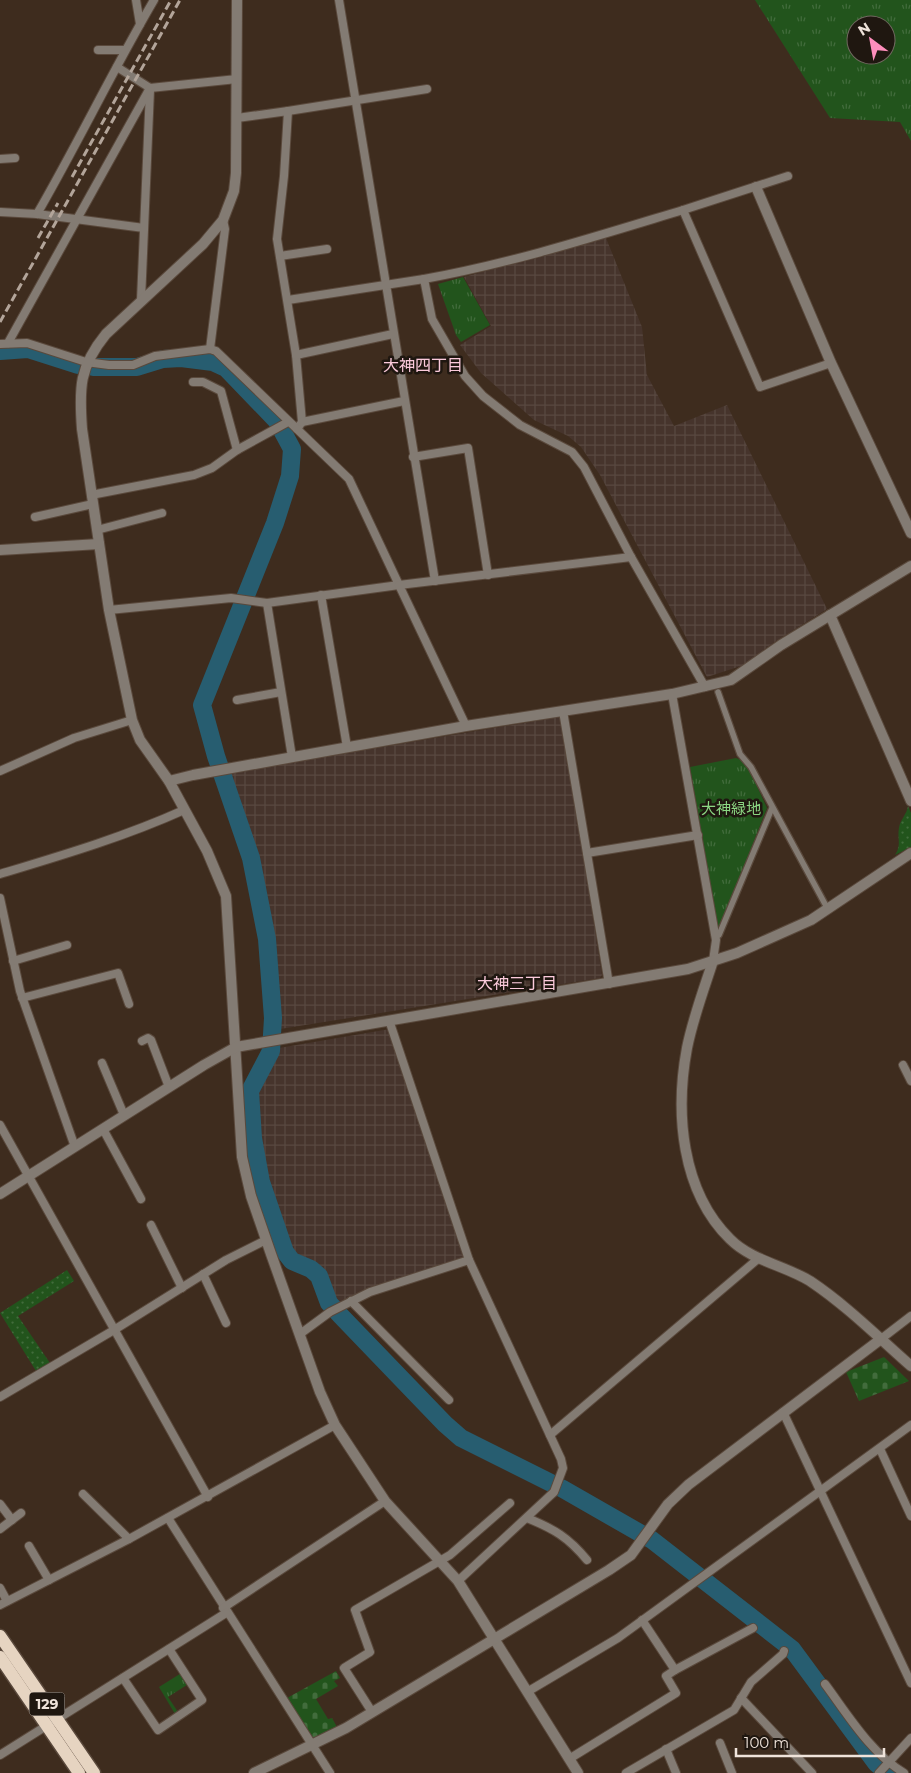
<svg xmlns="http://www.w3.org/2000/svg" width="911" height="1773" font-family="Montserrat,'Noto Sans JP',sans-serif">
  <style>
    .industrial { fill: url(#industrial-grid) }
    .grass { fill: url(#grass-dots) }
    .cemetery { fill: url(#cemetery-stones) }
    .park { fill: url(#park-tufts); fill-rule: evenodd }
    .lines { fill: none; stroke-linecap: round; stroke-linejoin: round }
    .river { stroke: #275d70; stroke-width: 18 }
    .pedestrian-casing { stroke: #5a493c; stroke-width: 8 }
    .minor-casing { stroke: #5a493c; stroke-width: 10 }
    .tertiary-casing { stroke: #5a493c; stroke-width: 12 }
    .trunk-casing { stroke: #5a493c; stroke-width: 15 }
    .pedestrian { stroke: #837b73; stroke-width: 5.5 }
    .minor { stroke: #837b73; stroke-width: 8 }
    .tertiary { stroke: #837b73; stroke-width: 10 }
    .trunk { stroke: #e6d4c1; stroke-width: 12 }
    .rail { stroke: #b3a59a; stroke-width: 3; stroke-dasharray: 8 4; stroke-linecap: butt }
    .labels { text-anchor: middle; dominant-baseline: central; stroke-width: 5; stroke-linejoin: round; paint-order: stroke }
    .shield { fill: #1f1710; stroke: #b1a69d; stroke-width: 1 }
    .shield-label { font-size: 14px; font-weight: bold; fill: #efe3da }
    .park-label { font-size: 15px; fill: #8cd783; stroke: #1f1710 }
    .neighbourhood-label { font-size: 16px; fill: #fbcadb; stroke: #1f1710 }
  </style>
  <defs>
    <pattern id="industrial-grid" width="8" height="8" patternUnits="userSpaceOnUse" patternTransform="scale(1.25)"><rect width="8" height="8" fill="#46342c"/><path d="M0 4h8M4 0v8" fill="none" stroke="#584840"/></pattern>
    <pattern id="grass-dots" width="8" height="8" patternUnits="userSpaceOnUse" patternTransform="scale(1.25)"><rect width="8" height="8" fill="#22541c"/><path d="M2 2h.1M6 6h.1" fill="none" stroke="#426c3c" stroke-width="1.8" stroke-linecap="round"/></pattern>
    <pattern id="cemetery-stones" width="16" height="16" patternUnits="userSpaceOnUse" patternTransform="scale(1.25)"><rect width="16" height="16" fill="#22541c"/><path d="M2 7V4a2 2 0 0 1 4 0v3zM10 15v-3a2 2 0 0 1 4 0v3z" fill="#426c3c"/></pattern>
    <pattern id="park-tufts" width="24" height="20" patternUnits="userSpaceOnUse" patternTransform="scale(1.25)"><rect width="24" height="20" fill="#22541c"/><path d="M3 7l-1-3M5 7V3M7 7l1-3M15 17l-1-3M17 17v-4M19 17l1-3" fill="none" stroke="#426c3c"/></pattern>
  </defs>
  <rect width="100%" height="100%" fill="#3e2c1e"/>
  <!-- industrial -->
  <g class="industrial">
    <polygon points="606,238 642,327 647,375 674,426 727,405 827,609 773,643 744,665 707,677 600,475 581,447 568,436 534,420 481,373 460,345 491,326 464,277"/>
    <polygon points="559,717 562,720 602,975 600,978 274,1030 268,940 252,859 223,774"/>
    <polygon points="390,1029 466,1255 464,1259 369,1290 336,1305 331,1301 318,1272 299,1262 286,1251 262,1182 255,1138 251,1092 279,1048"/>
  </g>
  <!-- grass -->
  <g class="grass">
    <path d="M908,806L911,813V847L895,855C902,845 897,839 899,828C900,820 907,814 908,806Z"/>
    <polygon points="67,1270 74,1281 18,1316 50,1363 36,1371 0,1313"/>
  </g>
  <!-- cemetery -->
  <g class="cemetery">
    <polygon points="884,1357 909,1381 859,1401 846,1372"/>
    <polygon points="336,1671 340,1678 334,1681 338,1686 316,1699 328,1719 332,1718 337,1727 317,1738 312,1737 287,1698"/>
  </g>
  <!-- park -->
  <g class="park">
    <path d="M755,0H911V141L900,122L830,118ZM856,25H886V55H856Z"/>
    <polygon points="463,277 490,325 461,342 456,335 438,284"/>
    <polygon points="736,758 746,762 767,808 718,932 690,767"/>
    <polygon points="183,1672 190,1683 168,1697 178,1712 175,1714 159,1687"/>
  </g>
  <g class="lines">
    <!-- river -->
    <g class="river">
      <polyline points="0,351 28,349 78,365"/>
      <polyline points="93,367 137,367 163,359 181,358 213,362 226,368 277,421 292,449 290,476 275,523 202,705 216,756 251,858 267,939 273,1018 271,1051 250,1091 253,1138 261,1182 285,1252 292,1261 311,1269 319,1276 329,1303 341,1316 445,1424 461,1438 563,1489 652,1540 792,1649 876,1763 888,1773"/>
    </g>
    <defs>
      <g id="pedestrian">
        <polyline points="718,692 740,754 751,767 825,904"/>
        <polyline points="719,935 772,808"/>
      </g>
      <g id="minor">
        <polyline points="136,0 140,24"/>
        <polyline points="339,0 435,581"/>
        <polyline points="98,50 125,50"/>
        <polyline points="117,67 150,88 237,79"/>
        <polyline points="288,111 427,89"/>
        <polyline points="0,159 15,158"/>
        <polyline points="788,176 683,210 760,387 831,363"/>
        <polyline points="0,212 37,214 144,228"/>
        <path d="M37,214C78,143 113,70 154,0"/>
        <polyline points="280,256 327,249"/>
        <path d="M424,279C513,263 597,236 683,210"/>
        <polyline points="141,300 150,90"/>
        <polyline points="288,300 424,279 432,319 465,376 483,396 520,425 572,452 584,467 631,557 705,687"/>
        <polyline points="8,343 150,88"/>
        <polyline points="0,344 27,343 86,362 109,365 133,365 155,356 210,349 216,351 297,429 302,422 296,355 277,239 284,176 288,111 237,118"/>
        <polyline points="210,349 225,229 223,220"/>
        <polyline points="296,355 393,334"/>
        <polyline points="193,382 203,382 221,391 237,450"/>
        <polyline points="302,422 404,401"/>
        <polyline points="413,457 468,448 488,575"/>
        <polyline points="91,495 194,475 212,468 237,450 288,422"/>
        <polyline points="35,517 93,504"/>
        <polyline points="97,530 162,513"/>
        <polyline points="321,595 347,747"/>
        <polyline points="267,603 292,757"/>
        <polyline points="109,610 231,598 267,603 399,585 349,479 297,429"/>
        <polyline points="672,694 716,940 713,961"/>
        <polyline points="237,700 281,692"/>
        <polyline points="563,711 609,984"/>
        <polyline points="466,726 399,585 631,557"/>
        <polyline points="0,771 74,738 132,720"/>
        <polyline points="587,853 698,835"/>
        <path d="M0,874C63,855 124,837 184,810"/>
        <polyline points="0,898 20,991 75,1147"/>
        <polyline points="13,961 67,945"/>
        <polyline points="22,998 118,973 129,1004"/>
        <polyline points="389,1020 469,1260 561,1459 563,1468 554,1492 458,1581"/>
        <polyline points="142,1041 148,1038 151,1040 169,1087"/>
        <polyline points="102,1063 124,1115"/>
        <polyline points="903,1065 911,1081"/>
        <polyline points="0,1125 208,1497"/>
        <polyline points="103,1129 141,1199"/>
        <polyline points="151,1225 182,1288"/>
        <polyline points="203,1274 226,1323"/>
        <polyline points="351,1301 449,1400"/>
        <polyline points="300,1334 330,1312 370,1292 469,1260"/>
        <polyline points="881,1339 911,1316"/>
        <polyline points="0,1397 114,1330 226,1260 266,1240"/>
        <polyline points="783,1412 911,1683"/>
        <polyline points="550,1435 759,1258"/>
        <polyline points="880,1449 911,1516"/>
        <polyline points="83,1494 129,1539"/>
        <polyline points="0,1504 12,1520"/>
        <polyline points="168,1518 330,1773"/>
        <path d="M527,1518C554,1529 568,1537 587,1560"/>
        <polyline points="0,1529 21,1513"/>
        <polyline points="29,1546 49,1580"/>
        <polyline points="0,1588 7,1601"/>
        <polyline points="0,1605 129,1539 335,1425"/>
        <polyline points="223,1608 385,1501"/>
        <polyline points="675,1670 753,1628"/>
        <polyline points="123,1678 158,1730 202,1700 169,1649"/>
        <path d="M825,1684C848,1715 870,1752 904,1773"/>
        <polyline points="527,1692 618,1638 911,1425"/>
        <polyline points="741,1698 812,1773"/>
        <polyline points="372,1712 344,1668 370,1652 355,1610 450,1555 510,1503"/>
        <polyline points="720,1743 732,1773"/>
        <polyline points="666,1749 676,1773"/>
        <polyline points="0,1755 226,1613"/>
        <polyline points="569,1759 676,1693 666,1676 675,1670 642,1620"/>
        <polyline points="626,1773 734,1710 751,1682 783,1654 784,1651"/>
        <polyline points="879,1773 911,1738"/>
      </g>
      <g id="tertiary">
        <path d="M237,0L236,173L234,191L223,220L203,244L106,334C79,367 79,388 82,429L109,610L132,720L140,740L169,781L207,851L226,896L242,1157L251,1196L271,1254L320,1392L335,1425L385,1501L458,1581L578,1773"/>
        <polyline points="756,187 831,363 911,533"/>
        <polyline points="0,550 99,544"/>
        <polyline points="830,615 911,801"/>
        <polyline points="169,781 193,775 466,726 672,694 731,680 781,645 911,566"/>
        <path d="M713,961C704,989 693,1018 687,1048C675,1112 681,1191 730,1239C752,1261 784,1265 810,1281C846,1305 878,1337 911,1366"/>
        <polyline points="0,1194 204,1065 236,1047 688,969 737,953 811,920 911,853"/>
        <polyline points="254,1773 346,1728 609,1570 631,1555 668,1504 688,1485 881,1339"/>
      </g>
      <g id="trunk">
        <polyline points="0,1636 94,1773"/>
        <polyline points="0,1657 79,1773"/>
      </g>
    </defs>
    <!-- pedestrian casing -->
    <use href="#pedestrian" class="pedestrian-casing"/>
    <!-- minor casing -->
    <use href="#minor" class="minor-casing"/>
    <!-- tertiary casing -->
    <use href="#tertiary" class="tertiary-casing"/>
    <!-- trunk casing -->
    <use href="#trunk" class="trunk-casing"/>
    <!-- pedestrian -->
    <use href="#pedestrian" class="pedestrian"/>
    <!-- minor -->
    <use href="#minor" class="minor"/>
    <!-- tertiary -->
    <use href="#tertiary" class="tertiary"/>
    <!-- trunk -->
    <use href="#trunk" class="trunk"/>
    <!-- rail -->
    <g class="rail">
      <polyline points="72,177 171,0"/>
      <polyline points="38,238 58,203"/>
      <polyline points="0,322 180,0"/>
    </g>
  </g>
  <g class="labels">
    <!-- shield labels -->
    <rect class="shield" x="29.5" y="1692.5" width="35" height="23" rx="4"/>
    <g class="shield-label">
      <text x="47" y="1704">129</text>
    </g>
    <!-- park labels -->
    <g class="park-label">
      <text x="731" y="808">大神緑地</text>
    </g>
    <!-- neighbourhood labels -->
    <g class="neighbourhood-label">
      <text x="423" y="365">大神四丁目</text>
      <text x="517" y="983">大神三丁目</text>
    </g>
  </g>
  <!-- north arrow -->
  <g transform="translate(871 40) rotate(328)"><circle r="24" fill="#1f1710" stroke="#726961"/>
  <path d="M0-4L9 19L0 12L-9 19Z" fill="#fe8ebc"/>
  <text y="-8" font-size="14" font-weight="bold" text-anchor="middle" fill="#efe3da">N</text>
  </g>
  <!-- scale -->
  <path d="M736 1748v8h148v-8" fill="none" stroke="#efe3da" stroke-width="2.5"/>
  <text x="744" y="1748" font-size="15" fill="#efe3da" stroke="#1f1710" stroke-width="4" paint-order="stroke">100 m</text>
</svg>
